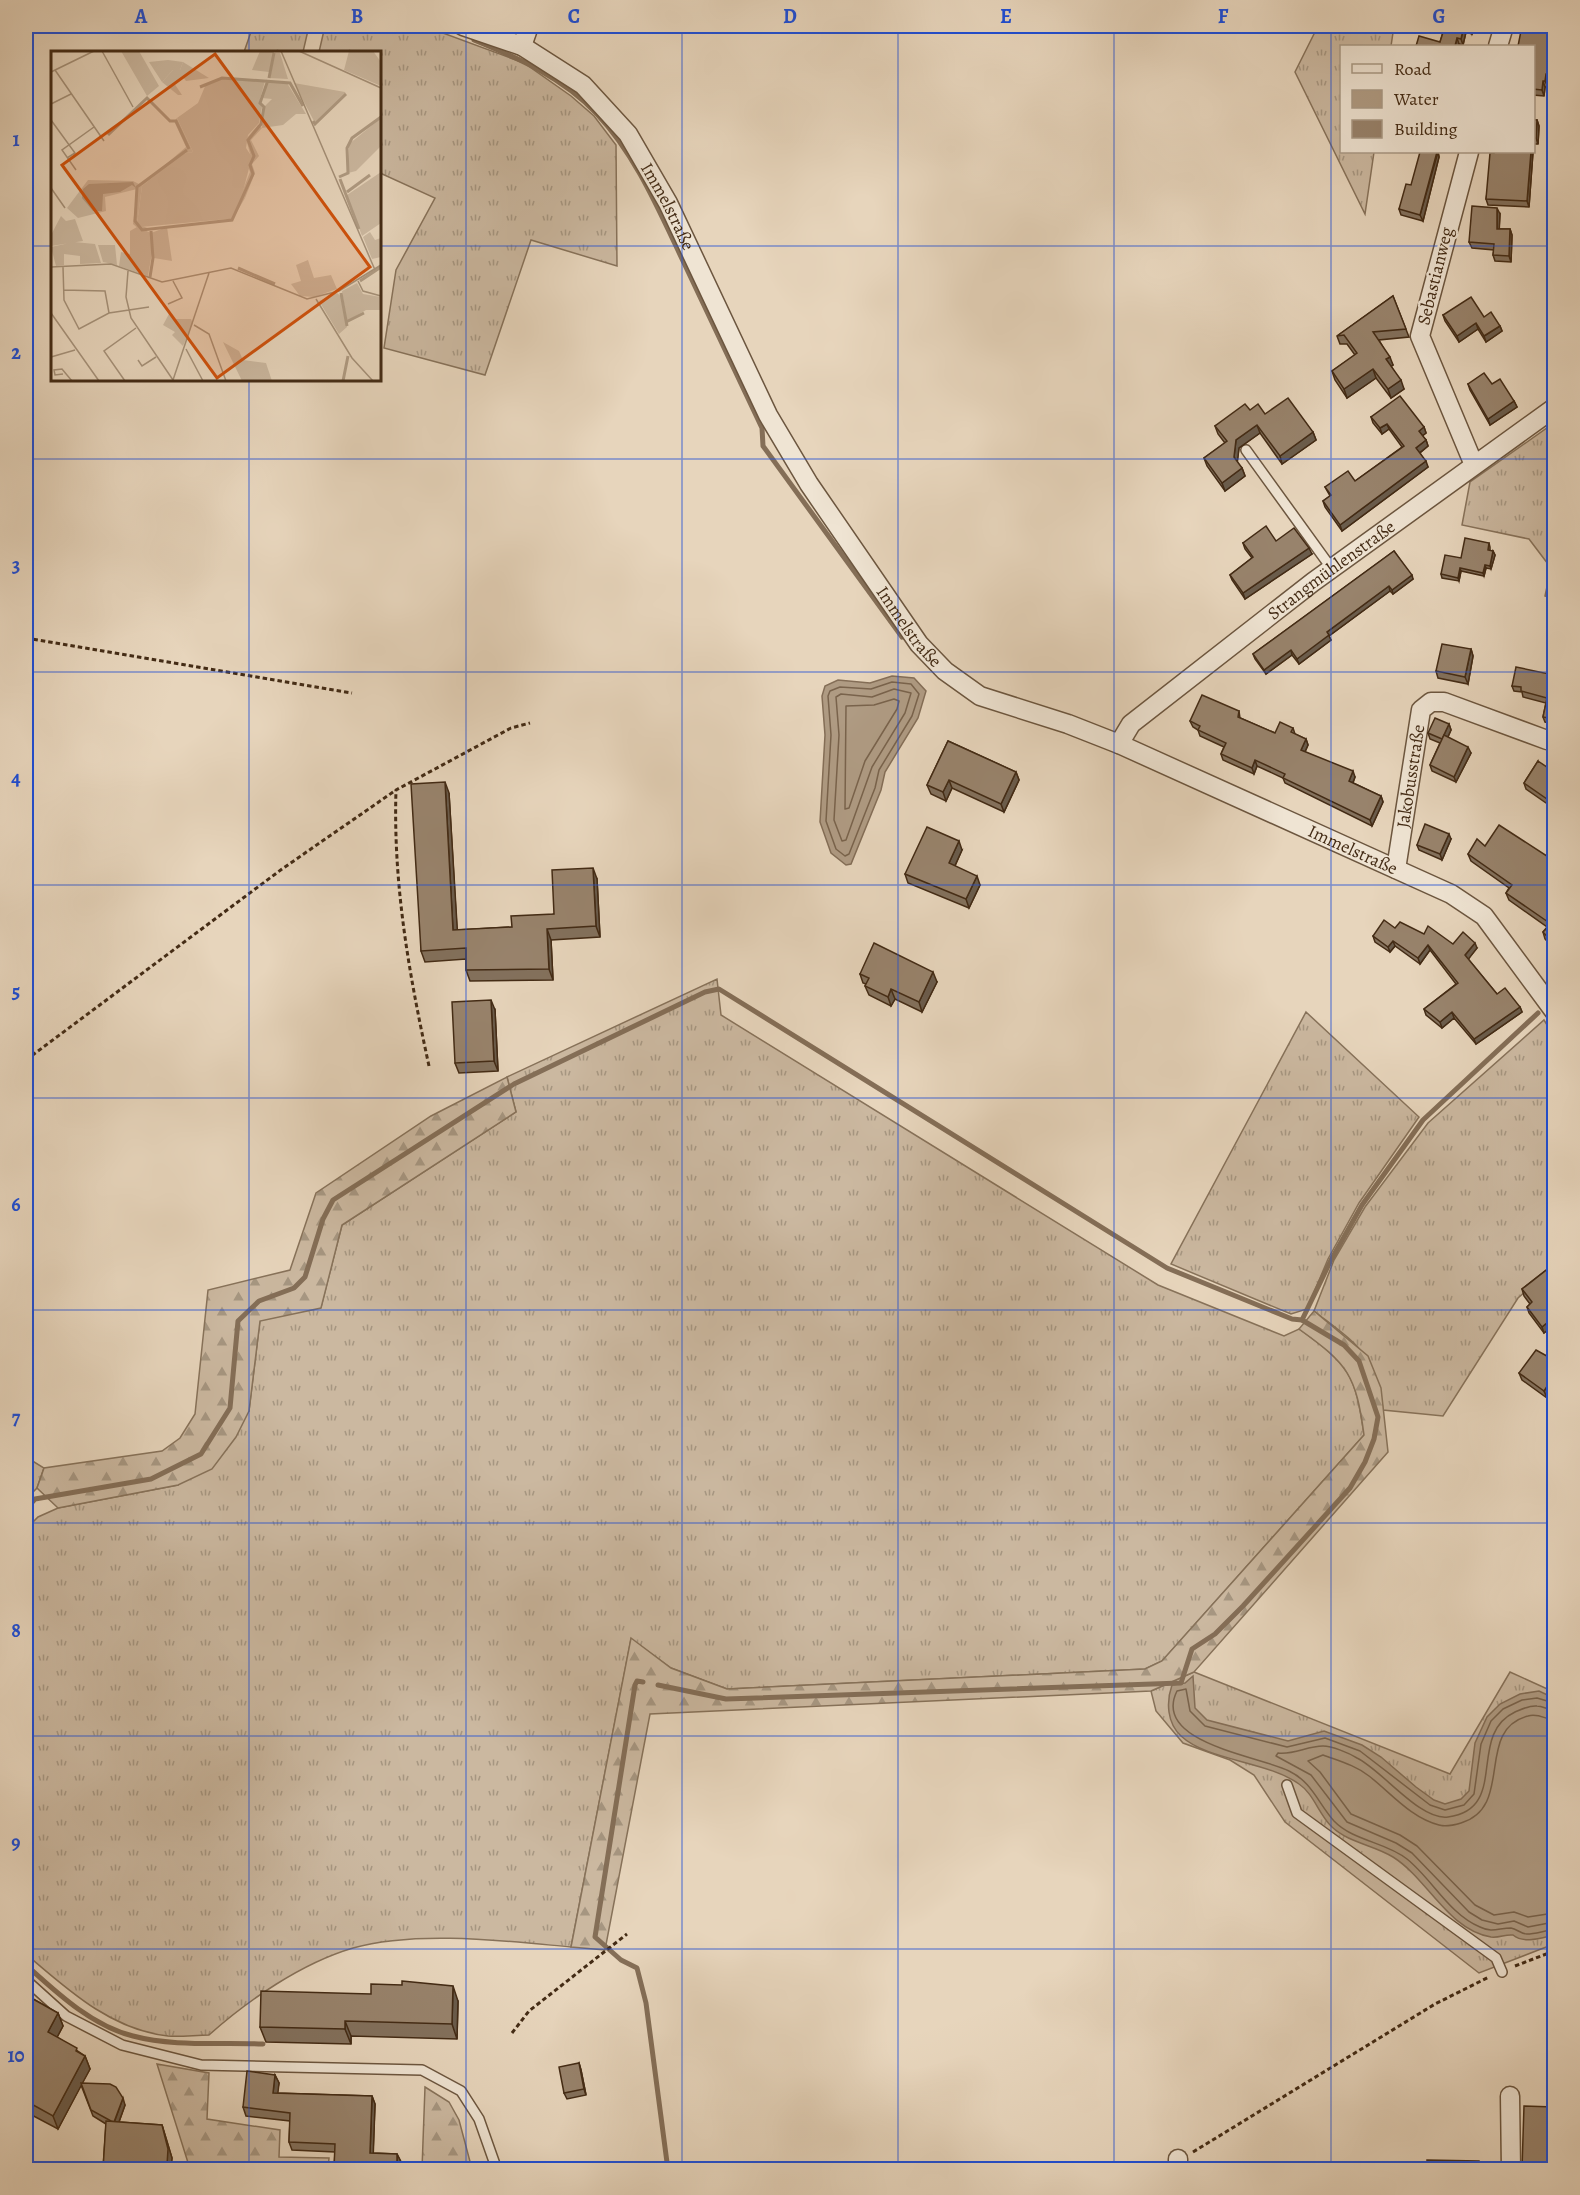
<svg xmlns="http://www.w3.org/2000/svg" width="1580" height="2195" font-family="Alegreya,serif">
  <style>
    .grass { fill: url(#grass-tufts); stroke: #87725a; stroke-width: 1.5 }
    .forest { fill: url(#forest-firs); stroke: #87725a; stroke-width: 1.5 }
    .water { fill: #af9b83; stroke: #846e57; stroke-width: 1.5 }
    .lines { fill: none; stroke-linecap: round; stroke-linejoin: round }
    .shore { stroke: #79634c; stroke-width: 1.5 }
    .stream { stroke: #846e57; stroke-width: 5 }
    .lane-casing { stroke: #6c563f; stroke-width: 12 }
    .street-casing { stroke: #6c563f; stroke-width: 21 }
    .path { stroke: #432b15; stroke-width: 3; stroke-dasharray: 4.5 3; stroke-linecap: butt }
    .lane { stroke: #efe4d3; stroke-width: 9 }
    .street { stroke: #efe4d3; stroke-width: 18 }
    .wall { fill: #83715d; stroke: #432b15; stroke-width: 1.5 }
    .shaded-wall { fill: #6a5c4c; stroke: #432b15; stroke-width: 1.5 }
    .building { fill: #98836c; stroke: #432b15; stroke-width: 1.5 }
    .grid { fill: none; stroke: #1d4ed8; stroke-width: 1.5; stroke-opacity: 0.55 }
    .labels { text-anchor: middle; dominant-baseline: central; stroke-width: 5; stroke-linejoin: round; paint-order: stroke }
    .street-label { font-size: 18px; fill: #432b15; stroke: #efe4d3 }
    .inset-river { fill: none; stroke: #af9b83; stroke-width: 3 }
    .inset-road { fill: none; stroke: #a59179; stroke-width: 1.5 }
    .view { fill: #cf520d; fill-opacity: 0.15; stroke: #cf520d; stroke-width: 3 }
    .inset-edge { fill: none; stroke: #432b15; stroke-width: 3 }
    .neatline { fill: none; stroke: #1d4ed8; stroke-width: 2 }
    .grid-label { font-size: 20px; text-anchor: middle; font-weight: bold; fill: #1d4ed8 }
  </style>
  <defs>
    <pattern id="grass-tufts" width="24" height="20" patternUnits="userSpaceOnUse" patternTransform="scale(1.5)"><rect width="24" height="20" fill="#cbb8a0"/><path d="M3 7l-1-3M5 7V3M7 7l1-3M15 17l-1-3M17 17v-4M19 17l1-3" fill="none" stroke="#a69681"/></pattern>
    <pattern id="forest-firs" width="22" height="20" patternUnits="userSpaceOnUse" patternTransform="scale(1.5)"><rect width="22" height="20" fill="#cbb8a0"/><path d="M5 1l3.5 6h-7zM16 11l3.5 6h-7z" fill="#a69681"/></pattern>
  </defs>
  <rect width="100%" height="100%" fill="#e7d5bc"/>
  <filter id="stains"><feTurbulence type="fractalNoise" baseFrequency=".00333" numOctaves="4"/><feColorMatrix values="0 0 0 0 .2 0 0 0 0 .09 0 0 0 0 .02 0 0 0 .5 -.17"/></filter>
  <radialGradient id="worn" r=".72"><stop offset=".6" stop-color="#630" stop-opacity="0"/><stop offset="1" stop-color="#630" stop-opacity=".3"/></radialGradient>
  <!-- grass -->
  <g class="grass">
    <polygon points="253,26 309,26 303,52 244,52"/>
    <polygon points="325,26 424,26 524,63 571,96 594,116 616,145 617,266 531,240 485,375 384,348 396,270 435,198 380,173 380,52 319,52"/>
    <polygon points="1318,26 1394,26 1391,46 1342,46 1342,152 1374,152 1365,214 1295,72"/>
    <polygon points="1554,423 1554,599 1545,596 1551,568 1529,539 1462,525 1470,482"/>
    <path d="M717,979L721,1015L1158,1285L1284,1336L1299,1329C1350,1366 1355,1373 1364,1435L1162,1661L1145,1669L727,1689L671,1668L631,1639L571,1947C505,1941 417,1930 353,1948C302,1963 248,2000 209,2035C196,2035 181,2037 168,2036C111,2030 67,1989 26,1954V1529L38,1517L58,1508L178,1485L249,1411L260,1320L321,1307L342,1225L516,1112L507,1077Z"/>
    <polygon points="1306,1012 1419,1117 1359,1203 1328,1259 1307,1309 1291,1314 1171,1264"/>
    <path d="M1544,1020L1554,1036V1267L1518,1298L1443,1416L1383,1410C1377,1354 1355,1343 1314,1311L1334,1260L1365,1207L1428,1123Z"/>
    <polygon points="26,1457 44,1468 37,1488 26,1499"/>
    <polygon points="1194,1672 1450,1774 1510,1672 1554,1692 1554,1944 1479,1973 1285,1822 1254,1775 1230,1760 1183,1743 1156,1711 1151,1691"/>
  </g>
  <!-- forest -->
  <g class="forest">
    <polygon points="507,1077 516,1112 342,1225 321,1308 260,1321 249,1411 236,1437 212,1469 178,1485 58,1508 37,1488 44,1468 162,1451 180,1438 195,1414 208,1290 290,1270 316,1193 431,1116"/>
    <path d="M1314,1311L1368,1356L1381,1388L1388,1452L1194,1672L1151,1691L650,1714L605,1950L571,1947L631,1638L671,1668L727,1689L1145,1669L1162,1661L1364,1435C1356,1375 1348,1364 1299,1329Z"/>
    <polygon points="157,2064 209,2073 207,2119 280,2130 279,2157 329,2158 328,2169 190,2169"/>
    <polygon points="425,2087 449,2102 459,2120 472,2169 422,2169"/>
  </g>
  <!-- water -->
  <g class="water">
    <polygon points="892,676 914,678 926,691 918,718 885,772 881,790 851,864 846,865 831,853 820,822 825,735 822,696 825,686 838,680 870,683"/>
    <path d="M1193,1676L1195,1708L1207,1720L1288,1741L1324,1731L1362,1745L1381,1757L1416,1787L1434,1800L1445,1804L1461,1799L1469,1791L1475,1743L1487,1717L1500,1704L1520,1694L1539,1691L1554,1698V1935C1541,1938 1524,1944 1513,1935C1505,1934 1500,1938 1491,1937C1448,1930 1428,1879 1393,1857C1374,1845 1349,1843 1332,1827C1319,1815 1314,1794 1299,1784C1267,1761 1208,1761 1181,1736C1167,1723 1166,1702 1172,1685L1185,1683Z"/>
  </g>
  <g class="lines">
    <!-- shore -->
    <g class="shore">
      <polygon points="892,682 911,684 919,694 912,716 879,770 875,788 849,854 845,856 836,849 826,821 831,735 828,696 830,691 840,687 871,689"/>
      <polygon points="894,689 911,693 905,713 872,767 846,840 842,841 834,820 839,735 836,697 841,694 872,697"/>
      <polygon points="894,699 899,701 897,709 865,761 849,808 845,809 846,706 874,705"/>
      <path d="M1554,1703L1537,1698L1522,1700L1503,1709L1491,1721L1481,1744L1474,1794L1464,1805L1445,1810L1430,1805L1360,1751L1325,1738L1287,1747L1205,1726L1190,1711L1186,1689L1177,1691C1151,1743 1260,1756 1289,1771C1312,1782 1318,1803 1334,1821C1353,1841 1386,1842 1407,1859C1432,1879 1449,1914 1480,1927C1492,1933 1499,1928 1511,1928C1517,1929 1521,1934 1527,1934C1536,1934 1546,1930 1554,1930"/>
      <path d="M1554,1710C1548,1710 1543,1706 1537,1706C1530,1705 1522,1709 1515,1712C1466,1735 1510,1809 1448,1817C1420,1821 1382,1770 1357,1758C1349,1753 1332,1746 1323,1746C1307,1746 1294,1755 1278,1753L1276,1756L1311,1775L1347,1822L1396,1843L1412,1853L1469,1912L1482,1920L1498,1924L1514,1921L1528,1927L1554,1922"/>
      <path d="M1554,1720C1545,1719 1538,1713 1528,1716C1474,1730 1515,1807 1461,1823C1454,1825 1447,1827 1439,1825C1411,1818 1391,1793 1369,1776C1355,1765 1339,1761 1323,1755L1308,1761L1320,1772L1351,1814L1400,1835L1417,1846L1475,1905L1494,1915L1514,1912L1528,1917L1554,1913"/>
    </g>
    <!-- stream -->
    <g class="stream">
      <path d="M474,40C518,58 564,78 597,114C636,155 660,213 684,263C710,318 736,373 762,428L763,446L902,637"/>
      <polyline points="1302,1320 1331,1260 1362,1205 1423,1120 1538,1013"/>
      <polyline points="26,1509 35,1499 151,1479 201,1454 230,1408 238,1321 259,1301 294,1288 305,1277 323,1219 333,1200 514,1084 705,992 719,989 1167,1268 1292,1319 1302,1320 1344,1345 1359,1361 1378,1417 1374,1439 1365,1462 1350,1488 1243,1606 1215,1634 1192,1649 1181,1683 726,1699 658,1685"/>
      <polyline points="643,1682 637,1681 635,1685 595,1937 621,1960 637,1968 646,2003 668,2170"/>
      <path d="M26,1965C57,1993 92,2026 133,2036C174,2047 221,2042 263,2044"/>
    </g>
    <defs>
      <g id="lane">
        <polyline points="1246,450 1332,569"/>
        <polyline points="1287,1785 1297,1813 1496,1958 1502,1972"/>
        <polyline points="26,1980 66,2016 122,2045 201,2065 422,2070 461,2091 479,2119 497,2170"/>
      </g>
      <g id="street">
        <path id="s1" d="M463,26L522,46L583,85L628,134L668,203L768,415L809,484L919,644L945,671L980,696L1068,724L1119,744L1451,894L1484,916L1554,1011"/>
        <polyline points="522,46 529,26"/>
        <polyline points="1498,46 1504,26"/>
        <polyline points="1469,152 1420,336 1474,465"/>
        <path id="s2" d="M1119,744L1131,724L1313,582L1554,408"/>
        <path id="s3" d="M1396,869L1421,710L1431,702H1444L1547,740"/>
        <polyline points="1510,2096 1511,2170"/>
        <polyline points="1178,2159 1178,2170"/>
      </g>
    </defs>
    <!-- lane casing -->
    <use href="#lane" class="lane-casing"/>
    <!-- street casing -->
    <use href="#street" class="street-casing"/>
    <!-- path -->
    <g class="path">
      <polyline points="26,638 352,693"/>
      <polyline points="26,1060 282,869 396,790"/>
      <path d="M429,1066C409,974 393,884 396,790L511,728L530,723"/>
      <polyline points="1515,1966 1554,1951"/>
      <polyline points="512,2033 529,2011 627,1934"/>
      <polyline points="1193,2152 1435,2004 1489,1977"/>
    </g>
    <!-- lane -->
    <use href="#lane" class="lane"/>
    <!-- street -->
    <use href="#street" class="street"/>
  </g>
  <!-- wall -->
  <g class="wall">
    <polygon points="1445,26 1475,26 1472,34 1466,32 1463,45 1459,44 1459,46 1416,46 1440,42"/>
    <polygon points="1527,26 1554,26 1551,80 1548,80 1548,87 1545,87 1544,96 1533,95 1533,46 1526,32"/>
    <polygon points="1533,120 1537,120 1539,126 1538,144 1534,144 1533,151"/>
    <polygon points="1438,152 1439,157 1423,221 1401,215 1399,209 1411,185"/>
    <polygon points="1494,152 1533,152 1529,207 1488,205 1486,199"/>
    <polygon points="1500,214 1499,229 1510,229 1512,235 1511,262 1495,261 1493,255 1494,250 1472,248 1469,242"/>
    <polygon points="1393,296 1409,337 1379,340 1393,365 1391,366 1404,389 1391,398 1376,378 1347,398 1335,380 1332,371 1355,355 1347,344 1340,344 1337,336"/>
    <polygon points="1443,315 1484,317 1500,326 1502,331 1486,342 1478,329 1459,342 1445,321"/>
    <polygon points="1468,384 1492,384 1514,401 1517,407 1490,425 1470,390"/>
    <polygon points="1250,410 1265,414 1313,432 1316,440 1282,464 1260,433 1239,448 1237,462 1242,468 1245,476 1225,491 1207,466 1204,458 1225,443 1218,434 1215,426"/>
    <polygon points="1371,417 1424,427 1426,433 1422,436 1426,440 1428,446 1420,453 1428,467 1342,531 1325,507 1323,501 1330,496 1325,487 1355,481 1402,447 1389,429 1382,434 1373,423"/>
    <polygon points="1243,543 1312,554 1245,599 1232,580 1230,575 1252,558 1245,549"/>
    <polygon points="1489,543 1490,547 1490,551 1493,551 1495,555 1491,569 1486,568 1484,576 1461,571 1459,581 1442,578 1441,574 1461,558"/>
    <polygon points="1394,551 1413,579 1393,594 1390,591 1329,636 1331,640 1299,664 1292,655 1266,674 1255,659 1253,654"/>
    <polygon points="1471,649 1473,656 1468,684 1438,678 1436,671"/>
    <polygon points="1554,675 1554,724 1545,722 1543,717 1546,703 1523,697 1522,692 1514,691 1512,686"/>
    <polygon points="1239,711 1240,718 1275,733 1293,728 1295,734 1306,739 1308,745 1305,752 1355,777 1353,783 1381,796 1383,802 1372,826 1285,783 1283,778 1257,766 1254,774 1223,760 1221,754 1224,747 1200,736 1198,730 1193,727 1190,721"/>
    <polygon points="1449,724 1451,730 1448,737 1471,753 1456,782 1432,771 1430,765 1440,743 1430,739 1428,733"/>
    <polygon points="948,741 1016,772 1019,780 1004,812 952,788 946,801 931,794 927,785"/>
    <polygon points="1538,761 1549,805 1526,789 1524,783"/>
    <polygon points="449,793 457,930 512,927 554,914 597,879 600,937 551,940 553,980 470,981 466,970 466,959 425,962 421,951"/>
    <polygon points="1451,839 1442,860 1419,850 1417,845"/>
    <polygon points="1485,846 1554,865 1554,949 1545,939 1543,932 1547,927 1509,900 1506,893 1509,888 1471,861 1468,854"/>
    <polygon points="962,850 955,866 980,885 969,908 908,883 905,874"/>
    <polygon points="1395,928 1424,934 1453,944 1477,948 1468,959 1497,994 1520,1007 1522,1012 1476,1044 1454,1018 1442,1028 1426,1015 1424,1009 1456,984 1430,950 1420,964 1395,946 1390,952 1375,942 1373,936"/>
    <polygon points="860,974 937,982 922,1012 895,999 891,1006 869,995 865,986 866,984 863,983"/>
    <polygon points="495,1010 498,1071 459,1073 455,1063"/>
    <polygon points="1554,1264 1554,1325 1544,1333 1529,1313 1527,1307 1530,1304 1524,1296 1522,1289"/>
    <polygon points="1554,1362 1547,1398 1522,1380 1519,1373"/>
    <polygon points="26,1995 58,2013 63,2026 57,2037 85,2056 90,2069 82,2083 125,2105 119,2122 162,2125 172,2158 171,2165 181,2166 182,2169 103,2169 106,2124 93,2116 81,2085 58,2129 26,2112"/>
    <polygon points="458,2001 457,2039 351,2036 351,2044 266,2042 260,2027"/>
    <polygon points="579,2063 581,2070 586,2095 567,2099 564,2093"/>
    <polygon points="275,2075 279,2083 277,2093 372,2096 375,2104 373,2153 397,2154 401,2162 400,2169 334,2169 335,2152 292,2150 289,2142 290,2121 246,2116 243,2107"/>
  </g>
  <!-- shaded-wall -->
  <g class="shaded-wall">
    <polygon points="1464,26 1466,32 1463,45 1461,39"/>
    <polygon points="1470,26 1475,26 1472,34 1470,27"/>
    <polygon points="1552,26 1554,31 1551,80 1549,74"/>
    <polygon points="1457,38 1459,44 1459,46 1455,46"/>
    <polygon points="1546,74 1548,80 1548,87 1545,81"/>
    <polygon points="1543,81 1545,87 1544,96 1542,90"/>
    <polygon points="1537,120 1539,126 1538,144 1536,138"/>
    <polygon points="1438,152 1439,157 1423,221 1420,215"/>
    <polygon points="1531,152 1533,152 1529,207 1527,201"/>
    <polygon points="1497,208 1500,214 1499,235 1497,229"/>
    <polygon points="1510,229 1512,235 1511,262 1509,256"/>
    <polygon points="1476,323 1478,329 1459,342 1457,336"/>
    <polygon points="1500,326 1502,331 1486,342 1484,336"/>
    <polygon points="1390,357 1393,365 1389,368 1386,359"/>
    <polygon points="1373,369 1376,378 1347,398 1344,389"/>
    <polygon points="1401,380 1404,389 1391,398 1388,389"/>
    <polygon points="1514,401 1517,407 1490,425 1488,419"/>
    <polygon points="1387,424 1389,429 1382,434 1380,428"/>
    <polygon points="1257,425 1260,433 1239,448 1237,465 1234,457 1236,440"/>
    <polygon points="1424,427 1426,433 1421,437 1419,431"/>
    <polygon points="1313,432 1316,440 1282,464 1280,456"/>
    <polygon points="1426,440 1428,446 1418,454 1416,448"/>
    <polygon points="1426,461 1428,467 1342,531 1340,525"/>
    <polygon points="1242,468 1245,476 1225,491 1222,483"/>
    <polygon points="1309,548 1312,554 1245,599 1243,593"/>
    <polygon points="1493,551 1495,555 1491,569 1490,566"/>
    <polygon points="1485,565 1486,568 1484,576 1483,573"/>
    <polygon points="1460,568 1461,571 1459,581 1458,578"/>
    <polygon points="1412,575 1413,579 1393,594 1392,590"/>
    <polygon points="1389,586 1390,591 1329,636 1331,640 1299,664 1297,659 1327,632"/>
    <polygon points="1471,649 1473,656 1468,684 1465,677"/>
    <polygon points="1291,650 1292,655 1266,674 1264,670"/>
    <polygon points="1449,724 1451,730 1444,745 1442,739"/>
    <polygon points="1306,739 1308,745 1303,756 1301,750"/>
    <polygon points="1468,747 1471,753 1456,782 1454,777"/>
    <polygon points="1255,760 1257,766 1254,774 1252,768"/>
    <polygon points="1353,771 1355,777 1351,787 1349,781"/>
    <polygon points="1016,772 1019,780 1004,812 1001,804"/>
    <polygon points="949,780 952,788 946,801 943,792"/>
    <polygon points="445,782 449,793 458,941 453,930"/>
    <polygon points="1554,788 1554,797 1549,805 1547,799"/>
    <polygon points="1381,796 1383,802 1372,826 1370,820"/>
    <polygon points="1449,834 1451,839 1442,860 1440,854"/>
    <polygon points="959,841 962,850 952,872 949,863"/>
    <polygon points="1553,860 1554,865 1554,868 1549,865"/>
    <polygon points="593,868 597,879 600,937 596,926"/>
    <polygon points="977,876 980,885 969,908 966,899"/>
    <polygon points="547,929 551,940 553,980 549,969"/>
    <polygon points="1393,941 1395,946 1390,952 1388,947"/>
    <polygon points="1475,943 1477,948 1467,961 1465,955"/>
    <polygon points="1428,945 1430,950 1420,964 1418,958"/>
    <polygon points="933,972 937,982 922,1012 919,1002"/>
    <polygon points="891,989 895,999 891,1006 888,997"/>
    <polygon points="491,1000 495,1010 498,1071 494,1061"/>
    <polygon points="1520,1007 1522,1012 1476,1044 1474,1039"/>
    <polygon points="1452,1012 1454,1018 1442,1028 1440,1022"/>
    <polygon points="1554,1317 1554,1325 1544,1333 1542,1327"/>
    <polygon points="1554,1376 1554,1387 1547,1398 1544,1391"/>
    <polygon points="453,1986 458,2001 457,2039 452,2024"/>
    <polygon points="58,2013 63,2026 53,2045 48,2032"/>
    <polygon points="345,2021 351,2036 351,2044 345,2029"/>
    <polygon points="85,2056 90,2069 58,2129 53,2116"/>
    <polygon points="579,2063 581,2070 586,2095 584,2089"/>
    <polygon points="275,2075 279,2083 277,2101 273,2093"/>
    <polygon points="372,2096 375,2104 373,2162 370,2153"/>
    <polygon points="123,2098 125,2105 116,2130 114,2123"/>
    <polygon points="162,2125 172,2158 171,2169 167,2165"/>
    <polygon points="397,2154 401,2162 400,2169 397,2169"/>
  </g>
  <!-- building -->
  <g class="building">
    <polygon points="1445,26 1470,26 1470,27 1464,26 1461,39 1457,38 1455,46 1416,46 1419,36 1440,42"/>
    <polygon points="1527,26 1552,26 1549,74 1546,74 1545,81 1543,81 1542,90 1533,89 1533,46 1518,46 1521,31 1526,32"/>
    <polygon points="1533,120 1537,120 1536,138 1533,138"/>
    <polygon points="1420,152 1437,152 1420,215 1399,209 1406,184 1411,185"/>
    <polygon points="1494,152 1531,152 1527,201 1486,199 1490,153 1494,153"/>
    <polygon points="1472,206 1497,208 1497,229 1510,229 1509,256 1493,255 1494,244 1469,242"/>
    <polygon points="1393,296 1406,329 1373,332 1390,357 1386,359 1401,380 1388,389 1373,369 1344,389 1332,371 1357,353 1344,335 1337,336"/>
    <polygon points="1471,297 1484,317 1491,312 1500,326 1484,336 1476,323 1457,336 1443,315"/>
    <polygon points="1484,373 1492,384 1500,379 1514,401 1488,419 1468,384"/>
    <polygon points="1400,396 1424,427 1419,431 1426,440 1416,448 1426,461 1340,525 1323,501 1331,495 1325,487 1348,471 1355,481 1404,446 1387,424 1380,428 1371,417"/>
    <polygon points="1288,398 1313,432 1280,456 1257,425 1236,440 1234,457 1242,468 1222,483 1204,458 1227,441 1215,426 1245,404 1250,410 1258,404 1265,414"/>
    <polygon points="1266,526 1276,541 1294,528 1309,548 1243,593 1230,575 1253,557 1243,543"/>
    <polygon points="1465,538 1489,543 1488,550 1493,551 1490,566 1485,565 1483,573 1460,568 1458,578 1441,574 1445,555 1461,558"/>
    <polygon points="1394,551 1412,575 1392,590 1389,586 1327,632 1329,635 1297,659 1291,650 1264,670 1253,654"/>
    <polygon points="1442,644 1471,649 1465,677 1436,671"/>
    <polygon points="1516,667 1554,675 1554,719 1543,717 1547,698 1521,691 1521,687 1512,686"/>
    <polygon points="1202,695 1239,711 1238,717 1275,733 1280,722 1293,728 1291,732 1306,739 1301,750 1353,771 1349,781 1381,796 1370,820 1283,778 1285,774 1255,760 1252,768 1221,754 1226,743 1198,730 1200,726 1190,721"/>
    <polygon points="1435,718 1449,724 1442,739 1428,733"/>
    <polygon points="1444,735 1468,747 1454,777 1430,765"/>
    <polygon points="948,741 1016,772 1001,804 949,780 943,792 927,785"/>
    <polygon points="1538,761 1554,772 1554,788 1547,799 1524,783"/>
    <polygon points="445,782 453,930 512,927 511,916 554,914 552,870 593,868 596,926 547,929 549,969 466,970 466,948 421,951 411,784"/>
    <polygon points="1425,824 1449,834 1440,854 1417,845"/>
    <polygon points="1499,825 1553,860 1549,865 1554,868 1554,944 1543,932 1551,924 1506,893 1512,885 1468,854 1477,839 1485,846"/>
    <polygon points="927,827 959,841 949,863 977,876 966,899 905,874"/>
    <polygon points="1384,920 1395,928 1400,922 1424,934 1428,926 1453,944 1463,932 1475,943 1465,955 1497,994 1505,988 1520,1007 1474,1039 1452,1012 1440,1022 1424,1009 1458,983 1428,945 1418,958 1393,941 1388,947 1373,936"/>
    <polygon points="874,943 933,972 919,1002 891,989 888,997 865,986 869,978 860,974"/>
    <polygon points="491,1000 494,1061 455,1063 452,1002"/>
    <polygon points="1554,1264 1554,1317 1542,1327 1527,1307 1532,1302 1522,1289"/>
    <polygon points="1536,1350 1554,1360 1552,1362 1554,1364 1554,1376 1544,1391 1519,1373"/>
    <polygon points="402,1981 453,1986 452,2024 345,2021 345,2029 260,2027 261,1991 371,1994 371,1984 402,1985"/>
    <polygon points="26,1995 58,2013 48,2032 77,2048 76,2051 85,2056 53,2116 26,2101"/>
    <polygon points="579,2063 584,2089 564,2093 559,2067"/>
    <polygon points="247,2071 275,2075 273,2093 372,2096 370,2153 397,2154 397,2169 334,2169 335,2144 289,2142 290,2113 243,2107"/>
    <polygon points="81,2083 110,2084 116,2087 123,2098 114,2122 111,2121 91,2110"/>
    <polygon points="1524,2106 1554,2107 1554,2169 1522,2169"/>
    <polygon points="106,2121 162,2125 168,2149 167,2165 181,2166 181,2169 103,2169"/>
    <polygon points="1427,2160 1479,2161 1479,2166 1494,2166 1494,2169 1416,2169 1416,2166 1427,2166"/>
  </g>
  <!-- grid -->
  <path class="grid" d="M249,26V52M466,26V2170M682,26V2170M898,26V2170M1114,26V2170M1331,26V2170M26,246H52M380,246H1554M249,380V2170M26,459H1554M26,672H1554M26,885H1554M26,1098H1554M26,1310H1554M26,1523H1554M26,1736H1554M26,1949H1554"/>
  <g class="labels">
    <!-- street labels -->
    <g class="street-label">
      <text stroke="none"><textPath href="#s1" startOffset="284">Immelstraße</textPath></text>
      <text transform="translate(1435 276) rotate(-76)">Sebastianweg</text>
      <text stroke="none"><textPath href="#s2" startOffset="276">Strangmühlenstraße</textPath></text>
      <text stroke="none"><textPath href="#s1" startOffset="770">Immelstraße</textPath></text>
      <text stroke="none"><textPath href="#s3" startOffset="94">Jakobusstraße</textPath></text>
      <text stroke="none"><textPath href="#s1" startOffset="1274">Immelstraße</textPath></text>
    </g>
  </g>
  <!-- overview -->
  <g transform="translate(51 51)">
    <rect width="330" height="330" fill="#e7d5bc"/>
    <path d="M70,0H88L108,35L96,45ZM209,0L223,1L218,21L201,19ZM298,0H322L330,11V35L293,19ZM224,2H229L237,28L219,27ZM117,9L132,11L129,19H122L111,31L98,11ZM171,28L214,30L208,52L211,56L208,72L197,84L195,97L201,106L191,144L194,147L180,171L177,168L89,176L86,173L91,135L130,103L142,101L126,67L147,52L155,33ZM218,30L236,32L255,63H245L232,74L211,77L213,56L221,48L211,47ZM243,32L294,41L295,43L264,72ZM330,121V172L311,185L296,144ZM37,129L82,130L88,133L86,138L54,146L55,160L27,167L16,157ZM10,165L15,170L24,168L32,190L0,195V184ZM86,176L100,182L116,176L121,210L103,207L102,196L97,225L68,215L70,201L79,203V180ZM319,181L324,189L330,187V206L321,208L312,186ZM23,191L44,193L50,212L29,213V205L13,203V214L5,215L0,196ZM47,194H64L66,214L52,211ZM257,209L263,227L280,224L286,238L263,246L249,245L240,233L250,230L245,214ZM306,232L312,243L330,246V259H315L296,270L291,240ZM286,242L291,246L296,276L288,283L268,250ZM119,261L122,268H140L142,272L132,295L121,284L124,281L112,274ZM172,291L188,300L192,309L215,312L221,330H191Z" fill="#cbb8a0"/>
    <path d="M132,11L158,27L135,30L132,26L123,32L131,44H127L111,31L122,19H129ZM126,67L142,101L130,103L91,135L86,173L99,178L91,181L82,173L86,138L135,96L123,70ZM330,67V95L305,120L297,122L298,93ZM207,74L211,77L200,89L208,105L201,113L204,122L194,147L190,144L199,121L196,112L200,106L195,88Z" fill="#cbb8a0"/>
    <path d="M82,131L85,137L81,134L69,141L52,143L51,160H42L31,147L32,138L38,133Z" fill="#af9b83"/>
    <path class="inset-river" d="M218,27L223,2M149,36L171,27L239,32L252,55M262,70L264,73L295,43M57,84L96,47L119,70H125L138,98M136,99L86,136L84,170L91,179L181,169L202,123L199,114L203,105L197,89L210,73L213,56L209,52L217,29M288,126L297,122L296,97L301,87L330,66M289,128L308,178M296,141L319,124M187,217L224,233M99,226L102,207L100,180M309,230L330,216M290,242L296,275M295,271L313,262M292,330L297,305"/>
    <path class="inset-road" d="M51,0L82,56M230,0L324,219M248,0L330,37M4,19L53,90M0,21L43,0M0,53L20,43M0,69L24,102L16,107M25,119L11,99L43,76M0,137L14,157M0,216L60,213L111,231L180,217L256,248L288,240L330,214M12,216L13,249L28,278L58,262L98,256M77,220L75,246L80,267L122,329M307,230L312,240L330,245M12,239L54,240L58,262M265,248L301,307L322,330M117,253L131,247L122,230M0,262L48,330M143,274L158,283L175,330M135,298L152,330M0,306L24,299M87,309L91,315L105,306M12,323L4,324L3,319L11,318L21,330M122,329L158,222M74,330L53,300L85,277"/>
    <path class="view" d="M164,3L319,216L166,327L11,114Z"/>
    <rect width="330" height="330" class="inset-edge"/>
  </g>
  <!-- margin -->
  <rect width="1580" height="2195" fill="none" stroke="#e7d5bc" stroke-width="66"/>
  <!-- legend -->
  <rect x="1340" y="45" width="195" height="108" fill="#efe4d3" stroke="#aa9a87" stroke-width="1.5"/>
  <rect x="1352" y="64" width="30" height="9" fill="#efe4d3" stroke="#aa9a87" stroke-width="1.5"/>
  <text x="1394" y="75" font-size="18" fill="#432b15">Road</text>
  <rect x="1352" y="90" width="30" height="18" fill="#af9b83" stroke="#aa9a87" stroke-width="1.5"/>
  <text x="1394" y="105" font-size="18" fill="#432b15">Water</text>
  <rect x="1352" y="120" width="30" height="18" fill="#98836c" stroke="#aa9a87" stroke-width="1.5"/>
  <text x="1394" y="135" font-size="18" fill="#432b15">Building</text>
  <rect x="33" y="33" width="1514" height="2129" class="neatline"/>
  <g class="grid-label">
    <text x="141" y="23">A</text>
    <text x="357" y="23">B</text>
    <text x="574" y="23">C</text>
    <text x="790" y="23">D</text>
    <text x="1006" y="23">E</text>
    <text x="1223" y="23">F</text>
    <text x="1439" y="23">G</text>
    <text x="16" y="146">1</text>
    <text x="16" y="359">2</text>
    <text x="16" y="572">3</text>
    <text x="16" y="785">4</text>
    <text x="16" y="998">5</text>
    <text x="16" y="1211">6</text>
    <text x="16" y="1424">7</text>
    <text x="16" y="1637">8</text>
    <text x="16" y="1849">9</text>
    <text x="16" y="2062">10</text>
  </g>
  <rect width="100%" height="100%" filter="url(#stains)"/>
  <rect width="100%" height="100%" fill="url(#worn)"/>
</svg>
